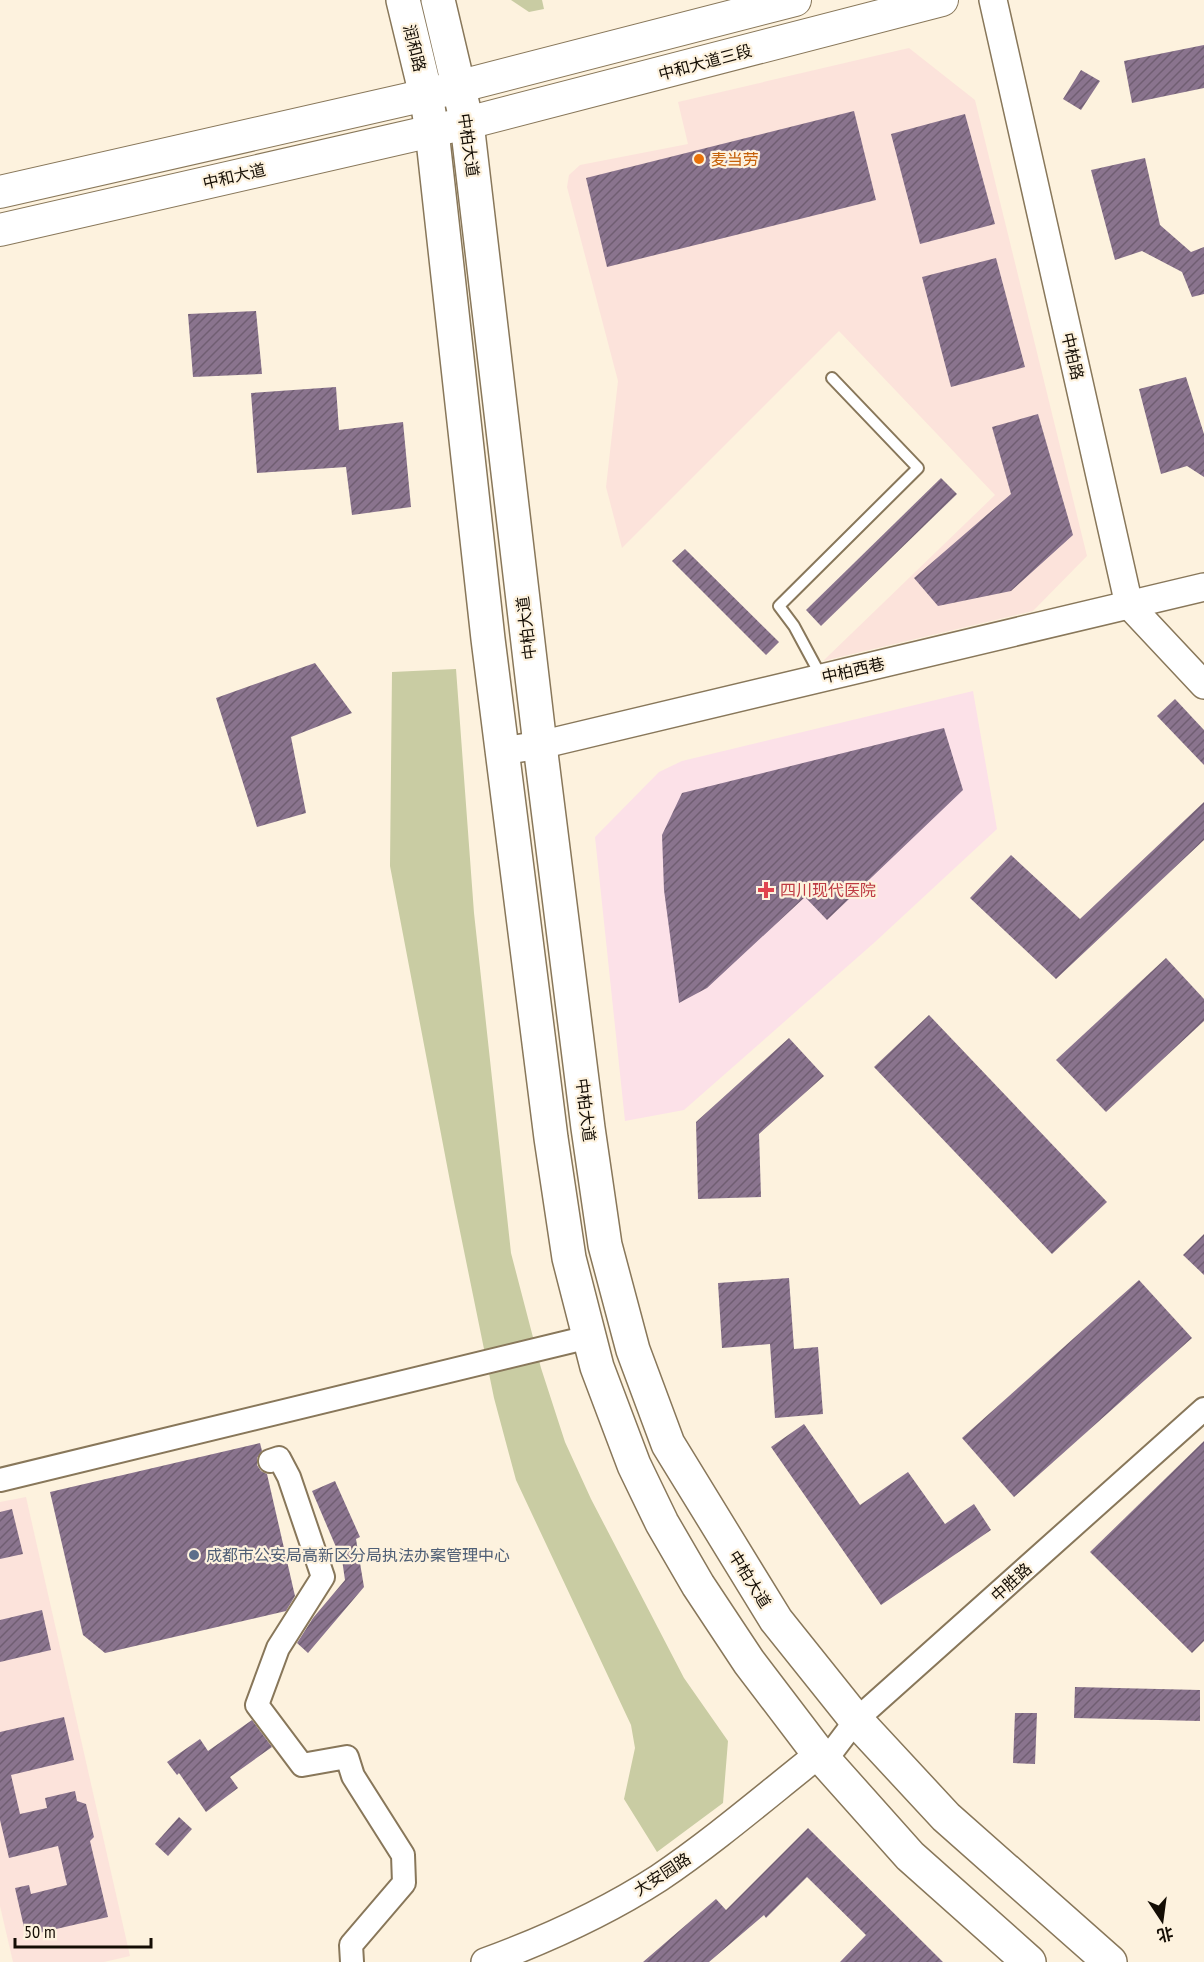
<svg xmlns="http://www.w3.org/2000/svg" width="1204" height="1962" font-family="'PT Sans Narrow','Noto Sans SC',sans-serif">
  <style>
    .commercial { fill: #fce3db }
    .medical { fill: #fce1e8 }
    .park { fill: #c9cca3 }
    .building { fill: url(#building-hatch) }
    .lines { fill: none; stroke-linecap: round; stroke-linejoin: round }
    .service-casing { stroke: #88775a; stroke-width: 14 }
    .minor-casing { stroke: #88775a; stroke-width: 26 }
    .tertiary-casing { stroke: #88775a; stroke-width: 30 }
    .secondary-casing { stroke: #88775a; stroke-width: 34 }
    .primary-casing { stroke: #88775a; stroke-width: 36 }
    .service { stroke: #fff; stroke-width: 10 }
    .minor { stroke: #fff; stroke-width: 22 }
    .tertiary { stroke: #fff; stroke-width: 27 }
    .secondary { stroke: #fff; stroke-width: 32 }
    .primary { stroke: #fff; stroke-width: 33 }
    .food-dot { fill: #e8710a; stroke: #fdf2de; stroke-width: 2 }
    .health-dot { fill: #e0444e; stroke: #fdf2de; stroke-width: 2 }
    .service-dot { fill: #5c6f8a; stroke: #fdf2de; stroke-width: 2 }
    .labels { text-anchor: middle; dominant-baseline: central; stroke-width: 4.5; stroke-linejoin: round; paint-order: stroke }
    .street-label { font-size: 16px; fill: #140d04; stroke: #fdf2de }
    .food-label { font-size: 16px; fill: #c56008; stroke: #fdf2de; text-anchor: start }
    .health-label { font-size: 16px; fill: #be3a42; stroke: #fdf2de; text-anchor: start }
    .service-label { font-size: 16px; fill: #4e5e75; stroke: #fdf2de; text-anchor: start }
  </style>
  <defs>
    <pattern id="building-hatch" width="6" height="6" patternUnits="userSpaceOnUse" patternTransform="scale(1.5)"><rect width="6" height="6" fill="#8a748e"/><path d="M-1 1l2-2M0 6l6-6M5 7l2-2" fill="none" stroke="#705e72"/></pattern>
  </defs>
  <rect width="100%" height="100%" fill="#fdf2de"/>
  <!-- commercial -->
  <g class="commercial">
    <polygon points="909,48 975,100 1087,556 1033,611 823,661 995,495 839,331 622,548 606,487 618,381 567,187 569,175 580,165 688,144 678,102"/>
    <polygon points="26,1497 130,1956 104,1962 13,1962 0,1906 0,1502"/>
  </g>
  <!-- medical -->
  <polygon class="medical" points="973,691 997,829 875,942 684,1110 625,1121 595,837 659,772 682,761"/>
  <!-- park -->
  <g class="park">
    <polygon points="511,0 542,0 544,9 529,12"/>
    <polygon points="456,669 474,913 511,1253 541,1368 565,1442 591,1499 684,1678 728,1741 723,1803 657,1852 624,1799 635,1748 631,1725 516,1480 494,1398 453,1197 390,866 392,672"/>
  </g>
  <!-- building -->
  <g class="building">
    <polygon points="1204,45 1204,88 1132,103 1124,61"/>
    <polygon points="1081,70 1100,81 1081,110 1063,99"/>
    <polygon points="854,111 876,200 607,267 586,178"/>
    <polygon points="965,114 995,224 920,244 891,134"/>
    <polygon points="1145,158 1160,225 1191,252 1204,247 1204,294 1192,297 1182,272 1142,251 1115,260 1091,170"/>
    <polygon points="996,258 1025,367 951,387 922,277"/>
    <polygon points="256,311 262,374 193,377 188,314"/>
    <polygon points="1186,377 1204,434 1204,477 1187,466 1161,474 1139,389"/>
    <polygon points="336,387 339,430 403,422 411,507 352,515 346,467 257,473 251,393"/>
    <polygon points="1038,414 1073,535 1011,591 938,606 914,578 1011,494 992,427"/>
    <polygon points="941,478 957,494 821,626 806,610"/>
    <polygon points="685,549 779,642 766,655 672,561"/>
    <polygon points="315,663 352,713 291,737 306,813 257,827 216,698"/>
    <polygon points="1175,699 1204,730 1204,765 1157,716"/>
    <polygon points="944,728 963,790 827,920 805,897 707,988 679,1003 664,890 662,835 682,793"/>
    <polygon points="1204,802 1204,840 1056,979 970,898 1011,855 1080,919"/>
    <polygon points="1166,958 1204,999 1204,1021 1106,1112 1056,1060"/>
    <polygon points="929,1015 1107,1202 1052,1254 874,1067"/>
    <polygon points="789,1038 824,1076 759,1134 761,1197 698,1199 696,1122"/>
    <polygon points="1204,1234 1204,1275 1183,1255"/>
    <polygon points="789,1278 794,1349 818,1347 823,1414 775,1418 770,1344 722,1348 718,1283"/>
    <polygon points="1139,1280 1192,1338 1014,1497 962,1438"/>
    <polygon points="804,1424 860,1505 908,1472 945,1524 974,1504 991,1530 881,1605 771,1447"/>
    <polygon points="1204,1441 1204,1641 1192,1653 1090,1552"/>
    <polygon points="260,1443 262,1451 257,1458 257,1465 261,1471 267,1474 295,1596 286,1611 105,1653 83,1635 50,1492"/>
    <polygon points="335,1481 360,1537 356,1539 364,1587 308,1653 297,1643 313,1618 345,1580 340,1546 336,1547 312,1491"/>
    <polygon points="12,1509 23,1554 0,1559 0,1512"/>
    <polygon points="42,1610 51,1650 0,1662 0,1620"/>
    <polygon points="1075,1687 1200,1690 1200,1721 1074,1718"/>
    <polygon points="1015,1713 1037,1713 1035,1764 1013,1763"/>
    <polygon points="64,1717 74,1760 11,1775 20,1814 47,1808 45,1798 75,1791 77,1801 86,1804 94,1837 90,1841 108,1917 26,1936 15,1888 29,1885 31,1894 67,1885 58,1846 9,1858 0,1820 0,1732"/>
    <polygon points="252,1720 272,1747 230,1777 238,1788 206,1812 179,1773 177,1775 167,1762 200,1739 208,1751"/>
    <polygon points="179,1817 192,1829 168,1856 155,1844"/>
    <polygon points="808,1828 943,1962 840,1962 866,1935 807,1877 766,1918 764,1915 709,1962 643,1962 716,1899 726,1910"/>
  </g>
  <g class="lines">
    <defs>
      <polyline id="service" points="822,678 794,626 779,606 918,468 832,378"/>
      <g id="minor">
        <polyline points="270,1461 279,1458 289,1477 323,1577 278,1648 257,1705 302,1765 347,1757 353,1776 403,1855 404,1883 351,1945 352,1962"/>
        <polyline points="0,1480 589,1337"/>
        <polyline points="825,1761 856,1720 1204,1409"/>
      </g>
      <g id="tertiary">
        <polyline points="993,0 1129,605 1204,685"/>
        <polyline points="502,751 540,745 1204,587"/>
        <path d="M485,1962C545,1940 605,1913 659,1878C715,1840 766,1796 819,1754"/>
      </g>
      <g id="secondary">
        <polyline points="0,192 426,95 795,0"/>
        <polyline points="0,230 467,123 942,0"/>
      </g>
      <g id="primary">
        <polyline points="403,0 426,95 432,131 488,639 551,1138 569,1258 597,1367 634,1465 662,1523 698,1585 749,1662 819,1754 910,1856 1029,1962"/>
        <polyline points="438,0 467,123 540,745 588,1128 605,1245 633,1350 668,1444 776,1620 856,1720 946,1817 1110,1962"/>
      </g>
    </defs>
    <!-- service casing -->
    <use href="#service" class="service-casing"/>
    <!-- minor casing -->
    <use href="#minor" class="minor-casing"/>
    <!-- tertiary casing -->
    <use href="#tertiary" class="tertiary-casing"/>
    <!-- secondary casing -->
    <use href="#secondary" class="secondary-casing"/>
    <!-- primary casing -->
    <use href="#primary" class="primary-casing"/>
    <!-- service -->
    <use href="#service" class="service"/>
    <!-- minor -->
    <use href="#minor" class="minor"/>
    <!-- tertiary -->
    <use href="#tertiary" class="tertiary"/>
    <!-- secondary -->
    <use href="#secondary" class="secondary"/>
    <!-- primary -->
    <use href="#primary" class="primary"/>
  </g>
  <!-- markers -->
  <circle class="food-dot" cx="699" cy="159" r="6"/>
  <path class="health-dot" d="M763 881h6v6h6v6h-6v6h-6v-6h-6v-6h6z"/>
  <circle class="service-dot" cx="194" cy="1555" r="6"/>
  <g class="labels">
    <!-- street labels -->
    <g class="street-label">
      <text transform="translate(415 48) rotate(76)">润和路</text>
      <text transform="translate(705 62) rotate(-15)">中和大道三段</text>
      <text transform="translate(469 145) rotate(82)">中柏大道</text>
      <text transform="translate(234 176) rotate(-13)">中和大道</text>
      <text transform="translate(1073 356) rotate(77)">中柏路</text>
      <text transform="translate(526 628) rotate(-97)">中柏大道</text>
      <text transform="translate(853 670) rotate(-13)">中柏西巷</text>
      <text transform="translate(586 1110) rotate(83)">中柏大道</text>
      <text transform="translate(750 1579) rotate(58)">中柏大道</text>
      <text transform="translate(1011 1582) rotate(-42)">中胜路</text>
      <text transform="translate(662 1874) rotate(-33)">大安园路</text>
    </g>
    <!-- food labels -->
    <g class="food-label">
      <text x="711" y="159">麦当劳</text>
    </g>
    <!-- health labels -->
    <g class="health-label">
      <text x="780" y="890">四川现代医院</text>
    </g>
    <!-- service labels -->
    <g class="service-label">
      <text x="206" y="1555">成都市公安局高新区分局执法办案管理中心</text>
    </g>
  </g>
  <!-- north arrow -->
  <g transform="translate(1162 1920) rotate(167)" stroke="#fdf2de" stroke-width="4.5" paint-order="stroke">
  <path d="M0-4.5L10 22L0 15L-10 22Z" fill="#140d04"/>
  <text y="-9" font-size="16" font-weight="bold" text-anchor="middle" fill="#140d04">北</text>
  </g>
  <!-- scale -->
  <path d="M15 1938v9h136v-9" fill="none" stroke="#140d04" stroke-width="3"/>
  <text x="24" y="1938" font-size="18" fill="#140d04" stroke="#fdf2de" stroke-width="4.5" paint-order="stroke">50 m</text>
</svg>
